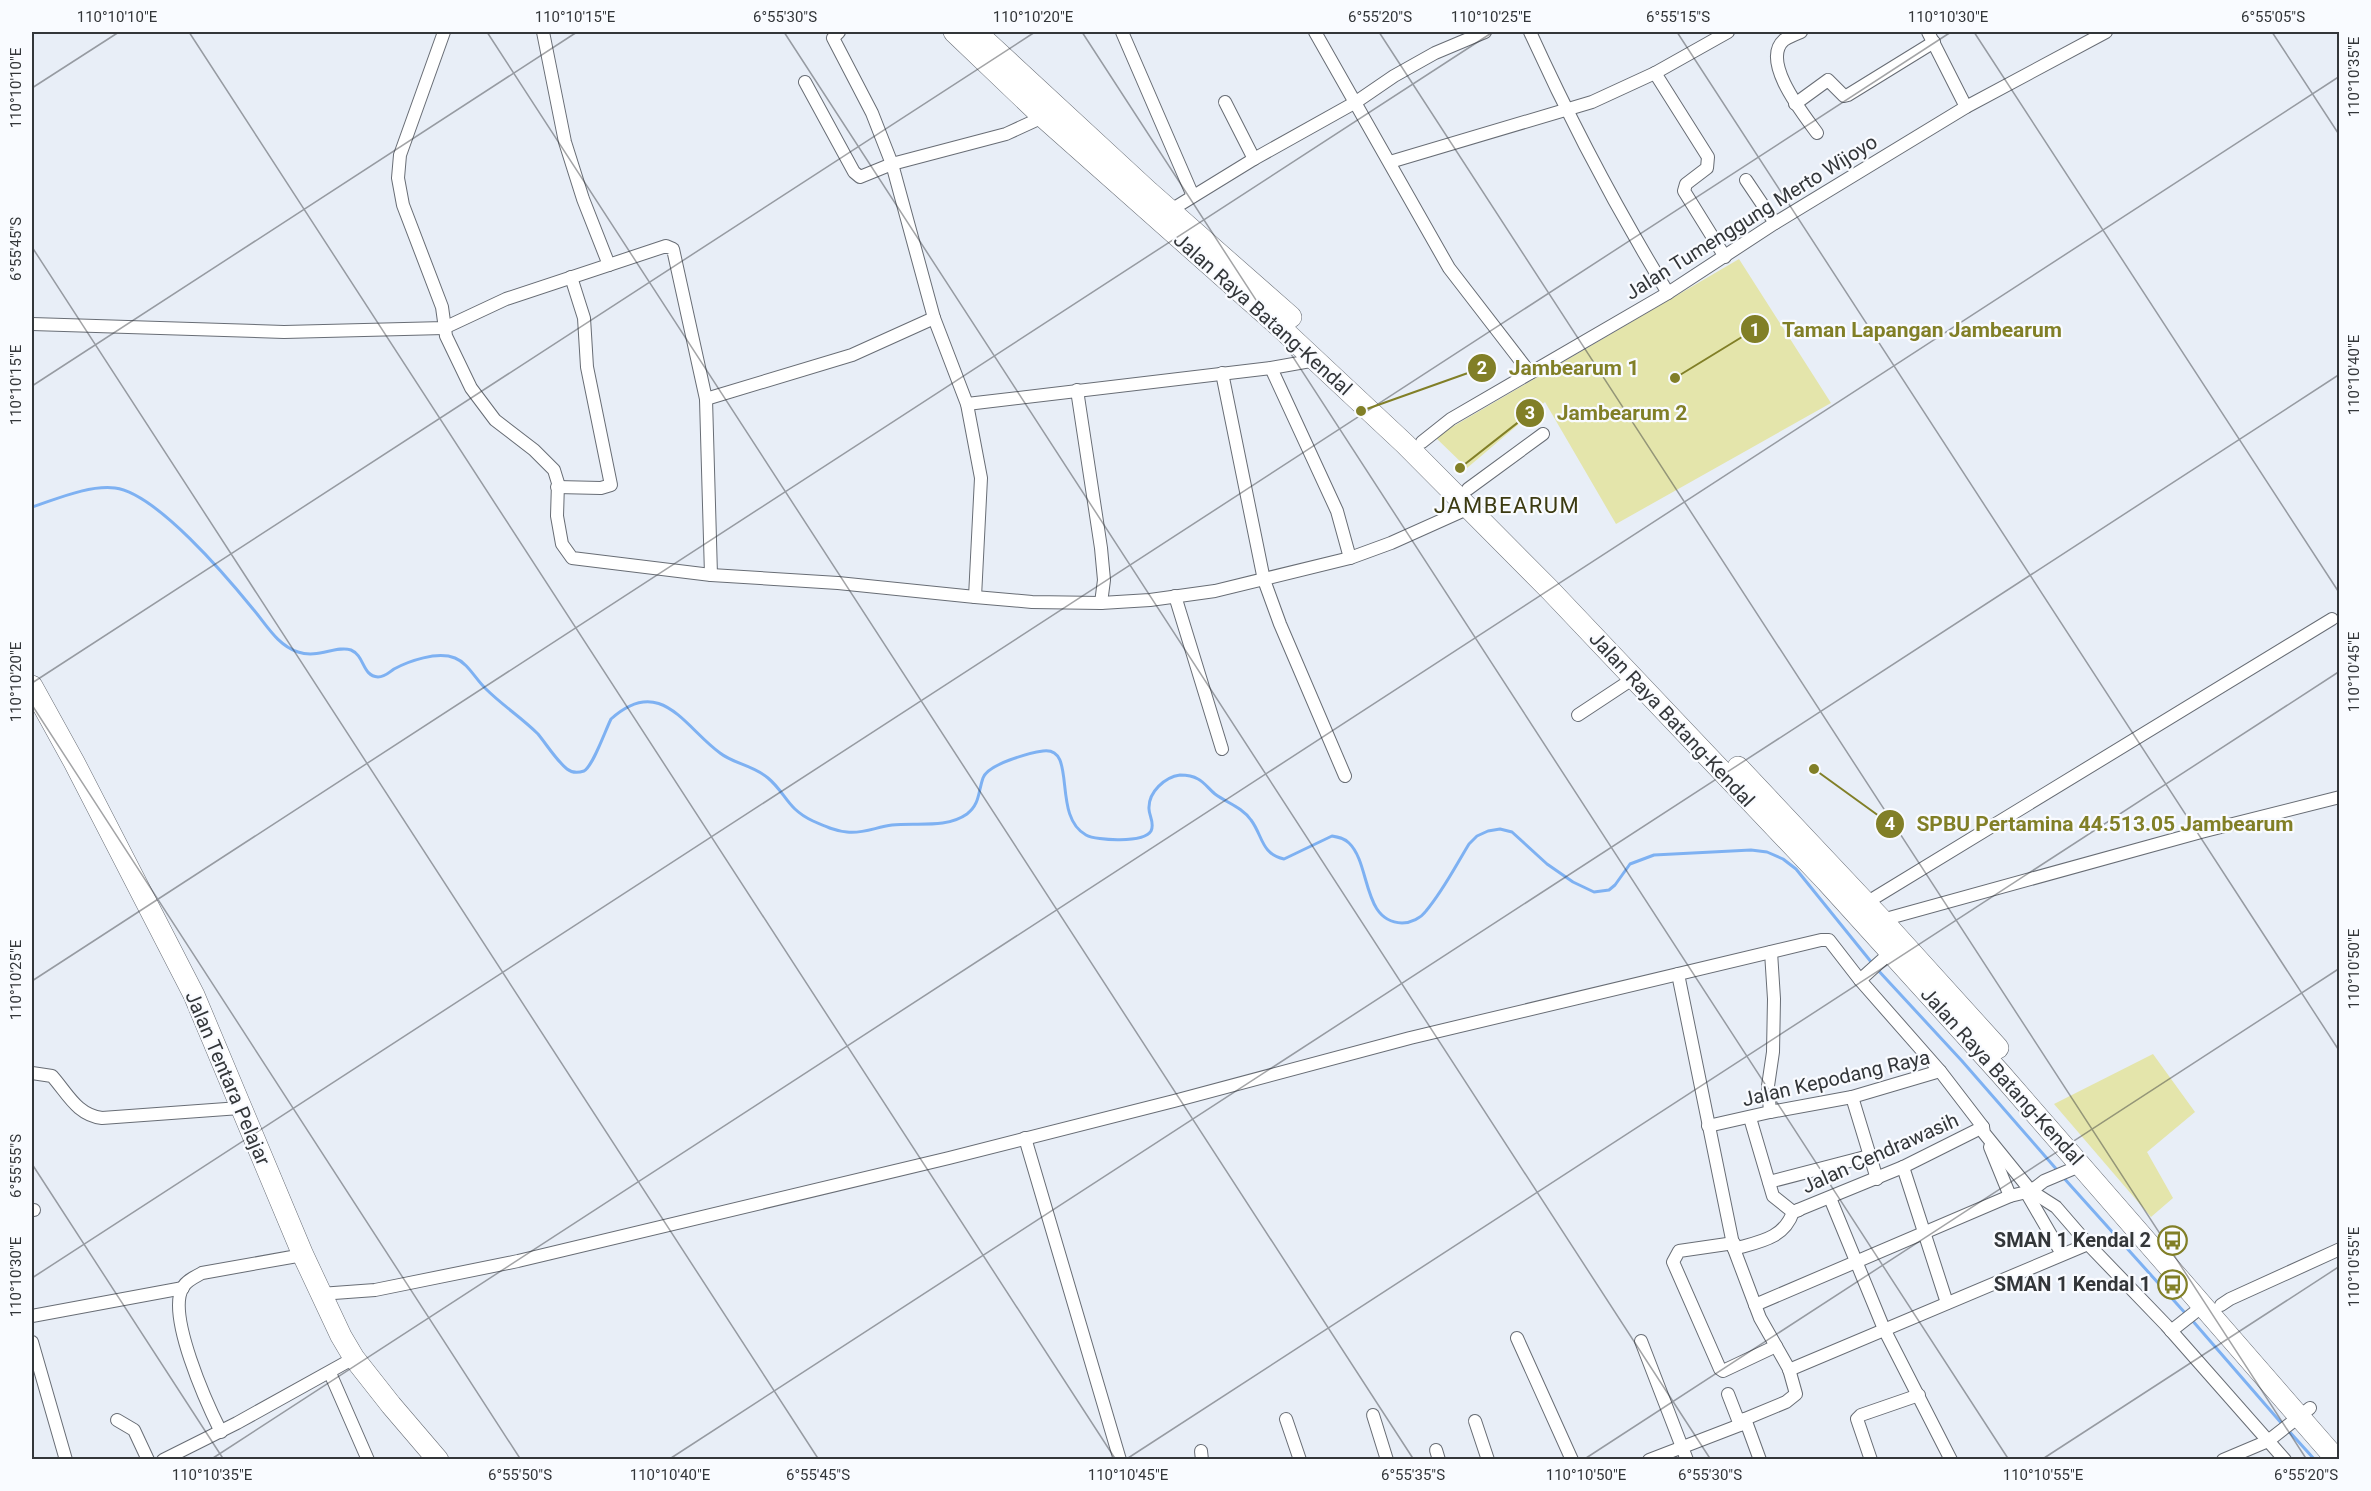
<svg xmlns="http://www.w3.org/2000/svg" width="2371" height="1491" font-family="Roboto,sans-serif">
  <style>
    .green { fill: #e4e5ab }
    .lines { fill: none; stroke-linecap: round; stroke-linejoin: round }
    .stream { stroke: #7eb1f2; stroke-width: 3 }
    .minor-casing { stroke: #686d75; stroke-width: 14 }
    .trunk-casing { stroke: #686d75; stroke-width: 22 }
    .minor { stroke: #fff; stroke-width: 12 }
    .trunk { stroke: #fff; stroke-width: 21 }
    .ticks { fill: none; stroke: #333639; stroke-width: 1.5; stroke-opacity: 0.45 }
    .labels { text-anchor: middle; dominant-baseline: central; stroke-width: 4.5; stroke-linejoin: round; paint-order: stroke }
    .street-label { font-size: 20px; fill: #333639; stroke: #f9fbff }
    .poi-label { font-size: 20px; font-weight: bold; fill: #333639; stroke: #f9fbff; text-anchor: end }
    .quarter-label { font-size: 22px; letter-spacing: 1.5px; fill: #3c3b12; stroke: #f9fbff }
    .leader { fill: none; stroke: #817f27; stroke-width: 2 }
    .callout-dot { fill: #817f27; stroke: #f9fbff; stroke-width: 2 }
    .mark-label { font-size: 18px; text-anchor: middle; font-weight: bold; fill: #fff }
    .callout-label { font-size: 21px; text-anchor: middle; font-weight: bold; fill: #817f27; stroke: #f9fbff; stroke-width: 4.5; stroke-linejoin: round; paint-order: stroke }
    .neatline { fill: none; stroke: #333639; stroke-width: 2 }
    .ticks-label { font-size: 15px; text-anchor: middle; fill: #333639 }
  </style>
  <rect width="100%" height="100%" fill="#e8eef7"/>
  <!-- green -->
  <g class="green">
    <polygon points="1739,259 1831,403 1616,524 1545,402 1467,468 1435,437"/>
    <polygon points="2153,1054 2195,1112 2147,1152 2173,1198 2151,1217 2054,1104"/>
  </g>
  <g class="lines">
    <!-- stream -->
    <g class="stream">
      <path d="M32,507C57,499 88,485 115,488C156,493 227,577 253,609C266,624 277,645 298,652C318,659 336,645 351,650C365,656 362,676 378,677C385,677 388,673 394,669C409,661 437,651 455,658C468,663 476,680 486,689C502,705 522,718 538,734C547,745 556,760 567,769C572,773 578,773 584,771C593,766 605,731 611,719C661,674 685,728 720,753C734,764 753,765 768,778C786,793 787,809 813,821C824,826 835,831 847,832C863,834 876,827 892,825C915,822 946,829 967,814C980,804 978,792 983,778C988,764 1029,753 1043,751C1078,746 1051,816 1086,835C1097,841 1144,843 1151,831C1155,823 1149,816 1149,809C1148,792 1165,777 1180,775C1186,775 1193,776 1198,779C1204,782 1209,789 1215,794C1227,803 1242,807 1251,820C1263,836 1261,854 1284,859L1332,836C1338,837 1344,838 1349,843C1371,864 1362,922 1402,923C1411,923 1421,918 1426,911C1443,891 1455,867 1469,844L1477,836L1488,831L1500,829L1512,832L1547,864L1573,882L1594,892L1609,890L1615,885L1630,864L1654,855L1751,850L1767,852L1783,859L1796,869L1872,963"/>
      <polyline points="1876,968 1962,1061 2058,1171"/>
      <polyline points="2062,1176 2186,1314"/>
      <polyline points="2191,1319 2283,1425"/>
      <polyline points="2287,1429 2315,1460"/>
    </g>
    <defs>
      <g id="minor">
        <polyline points="444,32 400,155 398,178 403,205 442,307 446,336 471,388 495,420 534,450 554,470 558,483 557,516 562,544 572,558 711,575 838,583 975,597 1032,602 1101,603 1150,600 1215,591 1350,558 1391,543 1469,508"/>
        <polyline points="543,32 565,142 583,199 609,265"/>
        <polyline points="839,32 833,38 872,113 892,164 934,318 967,404 981,478 975,597"/>
        <polyline points="1122,32 1193,196"/>
        <polyline points="1315,32 1449,268 1530,373"/>
        <path d="M1530,32C1571,122 1616,208 1668,293"/>
        <path d="M1801,32C1796,34 1789,37 1784,40C1760,61 1804,115 1817,133"/>
        <polyline points="1928,32 1966,107"/>
        <polyline points="1655,73 1708,157 1707,168 1686,184 1684,191 1725,257"/>
        <polyline points="805,82 854,172 860,177 892,164 1006,134 1043,117"/>
        <polyline points="1225,102 1254,159"/>
        <polyline points="1795,104 1828,80 1844,96 1848,95 1934,42"/>
        <polyline points="1390,162 1592,102 1655,73 1728,32"/>
        <polyline points="1746,180 1775,223"/>
        <polyline points="1171,210 1254,159 1356,102 1394,76 1435,53 1485,32"/>
        <polyline points="32,324 284,332 444,328 506,299 666,246 673,249 706,399 711,575"/>
        <polyline points="1271,368 1337,511 1350,558"/>
        <polyline points="1222,373 1264,580 1280,624 1345,776"/>
        <polyline points="1077,390 1101,548 1104,580 1101,603"/>
        <polyline points="706,399 852,355 934,318"/>
        <polyline points="967,404 1271,368 1316,360"/>
        <polyline points="1422,442 1451,419 1668,293 1775,223 1966,107 2106,32"/>
        <polyline points="557,487 601,488 611,485 587,367 584,318 571,277"/>
        <polyline points="1468,489 1543,434"/>
        <polyline points="1175,596 1222,749"/>
        <polyline points="1578,715 1634,678"/>
        <polyline points="1866,903 2332,619"/>
        <polyline points="1882,920 2201,832 2340,797"/>
        <polyline points="1860,980 1891,952"/>
        <path d="M32,1073L52,1076C68,1094 77,1115 102,1118L240,1108"/>
        <polyline points="1852,1097 1877,1179"/>
        <polyline points="1770,1112 1768,1086 1773,1052 1774,999 1771,952"/>
        <polyline points="1750,1118 1773,1196 1793,1212 1903,1167 1983,1127"/>
        <polyline points="1708,1126 1770,1112 1852,1097 1940,1071"/>
        <polyline points="1025,1138 1120,1460"/>
        <polyline points="1990,1147 2010,1196"/>
        <polyline points="1903,1167 1947,1303"/>
        <polyline points="1769,1182 1869,1156"/>
        <polyline points="2026,1192 2062,1254"/>
        <polyline points="1830,1198 1884,1329 1951,1460"/>
        <polyline points="32,1210 34,1210"/>
        <polyline points="1734,1243 1679,1251 1673,1262 1720,1369 1723,1371 1776,1346"/>
        <path d="M1734,1249C1758,1242 1784,1239 1793,1212L1799,1210"/>
        <polyline points="320,1294 375,1290 518,1261 949,1158 1174,1101 1410,1038 1821,940 1829,940 1860,980 1940,1071 1983,1127 1984,1133 2031,1191 2056,1207 2088,1244 2166,1325 2285,1460"/>
        <polyline points="1755,1305 2010,1196 2031,1191 2044,1181 2082,1165"/>
        <polyline points="2221,1305 2230,1299 2340,1249"/>
        <polyline points="32,1316 183,1288"/>
        <polyline points="2171,1331 2204,1305"/>
        <polyline points="1517,1338 1572,1460"/>
        <polyline points="1641,1341 1687,1460"/>
        <polyline points="32,1342 66,1460"/>
        <polyline points="1789,1370 2088,1244"/>
        <polyline points="330,1373 368,1460"/>
        <polyline points="1728,1394 1740,1425"/>
        <polyline points="1373,1415 1387,1460"/>
        <polyline points="1286,1419 1300,1460"/>
        <polyline points="1745,1419 1760,1460"/>
        <polyline points="117,1420 134,1430 148,1460"/>
        <polyline points="1475,1421 1488,1460"/>
        <path d="M221,1432C207,1404 166,1314 183,1287C187,1280 195,1277 202,1273L303,1255"/>
        <polyline points="1436,1450 1439,1460"/>
        <polyline points="1201,1451 1202,1460"/>
        <polyline points="163,1460 237,1423 354,1358"/>
        <polyline points="1649,1460 1740,1425 1745,1419 1786,1402 1796,1394 1789,1369 1760,1318 1734,1249 1678,974"/>
        <polyline points="1871,1460 1857,1419 1861,1415 1919,1395"/>
        <polyline points="2223,1460 2268,1441 2310,1408"/>
      </g>
      <g id="trunk">
        <polyline points="954,32 1043,117 1281,328 1405,444 1550,590 1827,882 2000,1073 2337,1460"/>
        <polyline points="976,32 1149,192 1291,317"/>
        <polyline points="32,686 74,762 194,995 303,1255 341,1336 354,1358 391,1405 438,1460"/>
        <polyline points="1738,767 1882,920 1998,1048"/>
      </g>
    </defs>
    <!-- minor casing -->
    <use href="#minor" class="minor-casing"/>
    <!-- trunk casing -->
    <use href="#trunk" class="trunk-casing"/>
    <!-- minor -->
    <use href="#minor" class="minor"/>
    <!-- trunk -->
    <use href="#trunk" class="trunk"/>
  </g>
  <!-- ticks -->
  <path class="ticks" d="M189,32L1116,1460M487,32L1414,1460M784,32L1711,1460M1082,32L2009,1460M1379,32L2307,1460M1677,32L2340,1052M1974,32L2340,594M2272,32L2340,136M32,88L119,32M32,247L819,1460M32,386L577,32M32,683L1035,32M32,705L521,1460M32,981L1493,32M32,1164L224,1460M32,1278L1951,32M210,1460L2340,76M668,1460L2340,374M1125,1460L2340,671M1583,1460L2340,968M2041,1460L2340,1266"/>
  <!-- icons -->
  <defs>
    <symbol id="bus-ring" viewBox="-11 -11 22 22"><circle r="9.5" fill="#f9fbff" stroke="#817f27" stroke-width="1.5"/><path d="M-5-6H5V4H4V6H2V4H-2V6H-4V4H-5ZM-3.5-4V0h7V-4ZM-3.5 1.2v1.5H-2V1.2ZM2 1.2v1.5H3.5V1.2Z" fill="#817f27"/></symbol>
  </defs>
  <g fill-rule="evenodd">
    <use href="#bus-ring" x="2156" y="1224" width="33" height="33"/>
    <use href="#bus-ring" x="2156" y="1268" width="33" height="33"/>
  </g>
  <g class="labels">
    <!-- street labels -->
    <g class="street-label">
      <text transform="translate(1751 217) rotate(-32)">Jalan Tumenggung Merto Wijoyo</text>
      <text transform="translate(1263 314) rotate(42)">Jalan Raya Batang-Kendal</text>
      <text transform="translate(1672 719) rotate(47)">Jalan Raya Batang-Kendal</text>
      <text transform="translate(2002 1076) rotate(48)">Jalan Raya Batang-Kendal</text>
      <text transform="translate(228 1078) rotate(67)">Jalan Tentara Pelajar</text>
      <text transform="translate(1836 1078) rotate(-13)">Jalan Kepodang Raya</text>
      <text transform="translate(1880 1153) rotate(-24)">Jalan Cendrawasih</text>
    </g>
    <!-- poi labels -->
    <g class="poi-label">
      <text x="2151" y="1240">SMAN 1 Kendal 2</text>
      <text x="2151" y="1284">SMAN 1 Kendal 1</text>
    </g>
    <!-- quarter labels -->
    <g class="quarter-label">
      <text x="1507" y="505">JAMBEARUM</text>
    </g>
  </g>
  <!-- callouts -->
  <path class="leader" d="M1675 378L1755 329M1361 411L1482 368M1460 468L1530 413M1814 769L1890 824"/>
  <g class="callout-dot">
    <circle cx="1675" cy="378" r="6"/>
    <circle cx="1361" cy="411" r="6"/>
    <circle cx="1460" cy="468" r="6"/>
    <circle cx="1814" cy="769" r="6"/>
    <circle cx="1755" cy="329" r="15"/>
    <circle cx="1482" cy="368" r="15"/>
    <circle cx="1530" cy="413" r="15"/>
    <circle cx="1890" cy="824" r="15"/>
  </g>
  <g class="mark-label">
    <text x="1755" y="336">1</text>
    <text x="1482" y="374">2</text>
    <text x="1530" y="419">3</text>
    <text x="1890" y="830">4</text>
  </g>
  <g class="callout-label">
    <text x="1922" y="337">Taman Lapangan Jambearum</text>
    <text x="1574" y="375">Jambearum 1</text>
    <text x="1622" y="420">Jambearum 2</text>
    <text x="2105" y="831">SPBU Pertamina 44.513.05 Jambearum</text>
  </g>
  <!-- border -->
  <rect width="2371" height="1491" fill="none" stroke="#f9fbff" stroke-width="66"/>
  <rect x="33" y="33" width="2305" height="1425" class="neatline"/>
  <g class="ticks-label">
    <text x="117" y="22">110°10'10"E</text>
    <text x="575" y="22">110°10'15"E</text>
    <text x="785" y="22">6°55'30"S</text>
    <text x="1033" y="22">110°10'20"E</text>
    <text x="1380" y="22">6°55'20"S</text>
    <text x="1491" y="22">110°10'25"E</text>
    <text x="1678" y="22">6°55'15"S</text>
    <text x="1948" y="22">110°10'30"E</text>
    <text x="2273" y="22">6°55'05"S</text>
    <text transform="translate(2354 77) rotate(-90)" y="5">110°10'35"E</text>
    <text transform="translate(16 88) rotate(-90)" y="5">110°10'10"E</text>
    <text transform="translate(16 249) rotate(-90)" y="5">6°55'45"S</text>
    <text transform="translate(2354 375) rotate(-90)" y="5">110°10'40"E</text>
    <text transform="translate(16 385) rotate(-90)" y="5">110°10'15"E</text>
    <text transform="translate(2354 672) rotate(-90)" y="5">110°10'45"E</text>
    <text transform="translate(16 682) rotate(-90)" y="5">110°10'20"E</text>
    <text transform="translate(2354 969) rotate(-90)" y="5">110°10'50"E</text>
    <text transform="translate(16 980) rotate(-90)" y="5">110°10'25"E</text>
    <text transform="translate(16 1166) rotate(-90)" y="5">6°55'55"S</text>
    <text transform="translate(2354 1267) rotate(-90)" y="5">110°10'55"E</text>
    <text transform="translate(16 1277) rotate(-90)" y="5">110°10'30"E</text>
    <text x="212" y="1480">110°10'35"E</text>
    <text x="520" y="1480">6°55'50"S</text>
    <text x="670" y="1480">110°10'40"E</text>
    <text x="818" y="1480">6°55'45"S</text>
    <text x="1128" y="1480">110°10'45"E</text>
    <text x="1413" y="1480">6°55'35"S</text>
    <text x="1586" y="1480">110°10'50"E</text>
    <text x="1710" y="1480">6°55'30"S</text>
    <text x="2043" y="1480">110°10'55"E</text>
    <text x="2306" y="1480">6°55'20"S</text>
  </g>
</svg>
